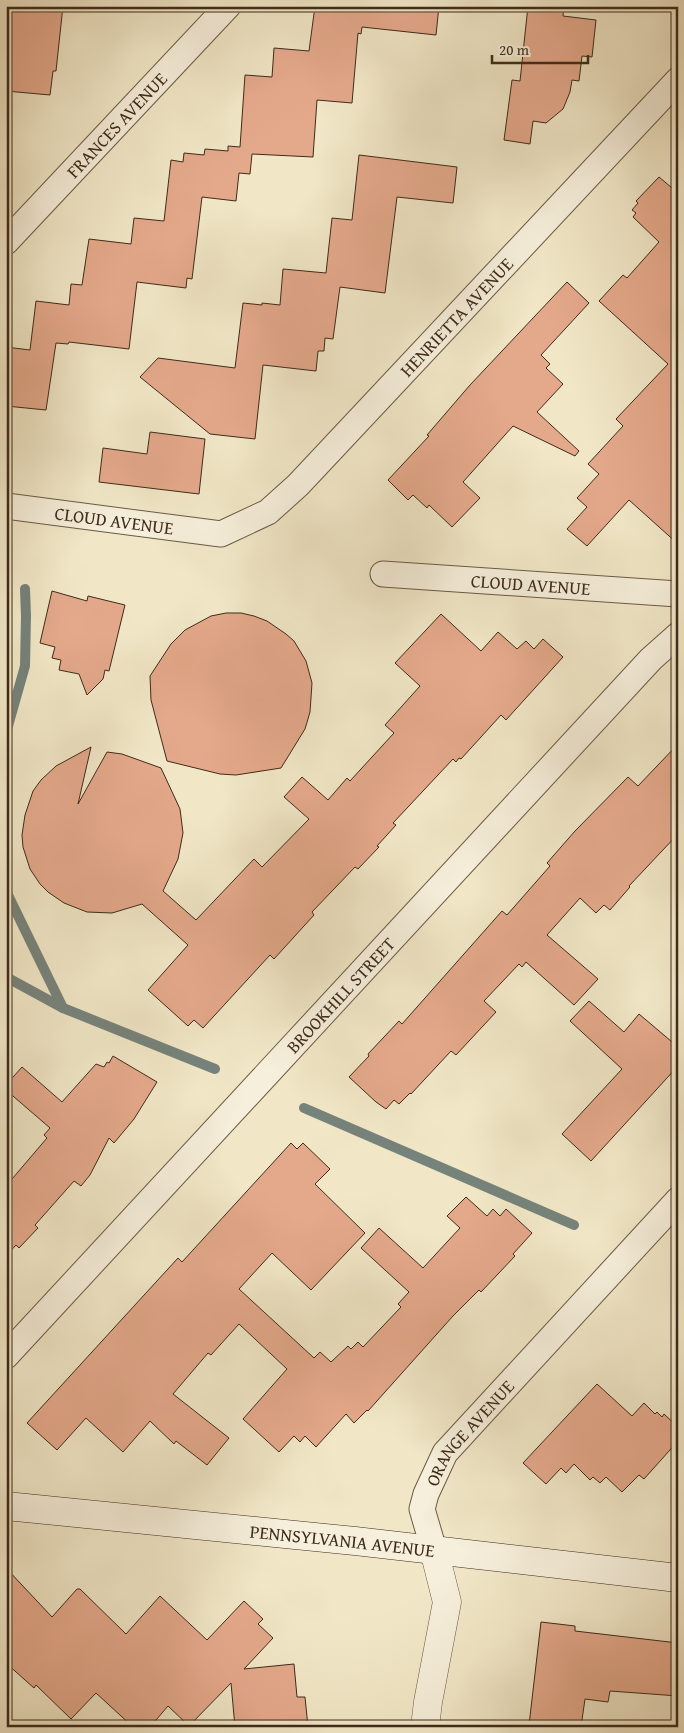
<svg xmlns="http://www.w3.org/2000/svg" width="684" height="1733" font-family="'Gentium Book Plus',serif">
  <style>
    .lines { fill: none; stroke-linecap: round; stroke-linejoin: round }
    .stream { stroke: #76837b; stroke-width: 10 }
    .building { fill: #e4a98b; stroke: #3e2b1a }
    .minor-casing { stroke: #6b5a45; stroke-width: 27 }
    .tertiary-casing { stroke: #6b5a45; stroke-width: 29 }
    .secondary-casing { stroke: #3e2b1a; stroke-width: 29 }
    .minor { stroke: #f6efdb; stroke-width: 25 }
    .tertiary { stroke: #f6efdb; stroke-width: 28 }
    .secondary { stroke: #f6efdb; stroke-width: 28 }
    .labels { text-anchor: middle; dominant-baseline: central; stroke-width: 4; stroke-linejoin: round; paint-order: stroke }
    .street-label { font-size: 18px; fill: #3e2b1a; stroke: #f6efdb }
  </style>
  <rect width="100%" height="100%" fill="#f1e7c7"/>
  <filter id="stains"><feTurbulence type="fractalNoise" baseFrequency=".004" numOctaves="4"/><feColorMatrix values="0 0 0 0 .2 0 0 0 0 .09 0 0 0 0 .02 0 0 0 .5 -.17"/></filter>
  <radialGradient id="worn" r=".72"><stop offset=".6" stop-color="#630" stop-opacity="0"/><stop offset="1" stop-color="#630" stop-opacity=".3"/></radialGradient>
  <g class="lines">
    <!-- stream -->
    <g class="stream">
      <polyline points="6,733 25,666 26,616 25,589"/>
      <polyline points="6,891 63,1008"/>
      <polyline points="6,977 63,1008 215,1069"/>
      <polyline points="304,1108 574,1225"/>
    </g>
  </g>
  <!-- building -->
  <g class="building">
    <polygon points="6,6 63,6 56,71 53,71 50,95 6,91"/>
    <polygon points="315,6 439,6 436,35 362,27 361,34 358,33 352,103 317,100 313,157 252,154 250,174 239,173 236,201 202,197 192,279 187,278 186,288 137,282 129,349 69,342 68,344 56,343 46,410 6,406 6,347 30,350 36,301 69,305 71,284 82,285 89,239 131,244 134,218 164,221 171,160 183,162 184,153 204,155 205,149 228,151 228,146 240,147 245,75 272,77 274,48 309,51"/>
    <polygon points="528,6 564,6 563,16 596,20 592,57 582,56 579,81 572,80 570,92 563,109 546,123 533,121 530,144 504,140 512,80 520,81"/>
    <polygon points="359,155 457,167 453,203 397,197 385,293 340,287 333,339 325,338 324,351 318,351 316,371 263,365 255,439 210,434 140,377 158,358 235,368 243,303 262,305 262,303 280,305 283,269 326,273 332,218 352,220"/>
    <polygon points="659,177 678,193 678,544 629,500 587,546 567,529 587,507 577,498 599,474 588,464 623,426 616,419 668,364 599,301 623,275 627,278 659,242 633,217 636,213 632,210 638,203 636,201"/>
    <polygon points="567,282 589,303 541,355 550,364 546,368 563,384 537,412 579,451 575,456 513,426 463,482 480,498 452,527 429,505 427,508 413,495 408,500 388,480 429,436 427,435 470,385"/>
    <polygon points="150,432 205,439 199,494 99,482 103,448 147,454"/>
    <polygon points="52,591 87,601 88,596 125,605 109,671 105,670 103,679 87,695 79,674 59,670 61,660 52,658 55,647 40,643"/>
    <polygon points="226,613 241,613 254,616 267,621 286,634 294,641 306,661 312,683 310,712 305,729 281,768 236,775 220,774 167,761 151,700 150,676 171,644 185,630 211,616"/>
    <polygon points="441,614 481,651 498,632 517,649 526,641 534,649 543,639 563,657 506,720 501,715 461,759 459,758 456,762 453,759 393,823 396,825 377,846 379,847 358,869 355,867 312,912 314,915 274,959 270,955 203,1028 194,1020 188,1026 148,990 188,945 142,904 112,913 87,912 64,903 48,892 40,884 30,869 23,847 22,835 25,815 33,791 41,780 56,766 91,747 78,804 107,752 122,754 161,768 180,809 183,833 178,859 163,891 196,920 254,859 262,867 309,819 284,797 302,777 328,800 347,778 350,781 394,733 385,725 420,686 395,663"/>
    <polygon points="678,744 678,834 629,886 630,887 610,910 604,905 596,913 580,898 547,935 598,979 574,1005 526,962 522,967 519,964 484,1001 496,1012 456,1055 451,1051 411,1094 410,1093 399,1104 394,1100 386,1109 376,1102 349,1077 369,1056 368,1054 399,1021 402,1024 502,911 507,915 550,866 547,863 575,831 628,777 638,786"/>
    <polygon points="589,1001 624,1032 639,1014 678,1047 678,1066 591,1161 562,1134 622,1069 570,1021"/>
    <polygon points="113,1056 157,1082 134,1119 114,1143 109,1138 90,1175 81,1186 74,1181 35,1225 38,1228 19,1248 16,1245 6,1256 6,1186 47,1138 44,1135 50,1128 6,1090 6,1085 22,1067 62,1102 96,1064 104,1067 107,1062 109,1063"/>
    <polygon points="291,1143 297,1149 303,1143 330,1169 315,1184 365,1233 311,1290 272,1253 239,1289 314,1358 320,1352 331,1362 348,1346 351,1349 358,1342 363,1347 401,1307 398,1304 409,1292 361,1248 379,1228 423,1268 460,1228 447,1216 466,1197 487,1216 493,1209 500,1216 506,1209 532,1233 513,1254 515,1256 481,1292 479,1290 453,1316 368,1411 367,1410 354,1423 346,1414 316,1447 305,1436 300,1442 294,1436 279,1452 243,1419 287,1369 239,1324 211,1355 208,1353 173,1394 229,1438 207,1465 176,1441 174,1444 150,1421 123,1452 86,1418 57,1450 27,1423 178,1258 182,1262"/>
    <polygon points="597,1384 632,1416 644,1403 655,1414 657,1412 662,1417 664,1414 678,1427 678,1441 644,1479 639,1475 622,1492 606,1477 600,1483 593,1477 590,1480 574,1464 566,1473 561,1468 546,1484 523,1463"/>
    <polygon points="6,1568 52,1617 77,1589 80,1589 126,1634 160,1596 207,1640 244,1601 263,1619 258,1624 273,1638 244,1669 294,1664 297,1697 305,1697 308,1727 235,1727 231,1683 189,1726 168,1706 150,1727 133,1727 96,1693 71,1719 36,1685 34,1688 6,1663"/>
    <polygon points="541,1622 575,1626 575,1631 678,1643 678,1696 610,1691 608,1702 585,1699 581,1727 543,1727 529,1725"/>
  </g>
  <g class="lines">
    <defs>
      <g id="minor">
        <path id="s1" d="M6,242L228,6"/>
        <path id="s2" d="M6,506L221,534L268,512L298,485L678,80"/>
        <path id="s3" d="M383,574L678,594"/>
        <path id="s4" d="M6,1356L651,659L678,635"/>
        <path id="s5" d="M434,1550L422,1509L426,1494L445,1453L678,1200"/>
      </g>
      <polyline id="tertiary" points="425,1727 428,1702 447,1602 434,1550"/>
      <g id="secondary">
        <path id="s6" d="M6,1506L355,1541L678,1578"/>
      </g>
    </defs>
    <!-- minor casing -->
    <use href="#minor" class="minor-casing"/>
    <!-- tertiary casing -->
    <use href="#tertiary" class="tertiary-casing"/>
    <!-- secondary casing -->
    <use href="#secondary" class="secondary-casing"/>
    <!-- minor -->
    <use href="#minor" class="minor"/>
    <!-- tertiary -->
    <use href="#tertiary" class="tertiary"/>
    <!-- secondary -->
    <use href="#secondary" class="secondary"/>
  </g>
  <g class="labels">
    <!-- street labels -->
    <g class="street-label">
      <text stroke="none"><textPath href="#s1" startOffset="161">FRANCES AVENUE</textPath></text>
      <text stroke="none"><textPath href="#s2" startOffset="540">HENRIETTA AVENUE</textPath></text>
      <text stroke="none"><textPath href="#s2" startOffset="109">CLOUD AVENUE</textPath></text>
      <text stroke="none"><textPath href="#s3" startOffset="148">CLOUD AVENUE</textPath></text>
      <text stroke="none"><textPath href="#s4" startOffset="492">BROOKHILL STREET</textPath></text>
      <text stroke="none"><textPath href="#s5" startOffset="134">ORANGE AVENUE</textPath></text>
      <text stroke="none"><textPath href="#s6" startOffset="338">PENNSYLVANIA AVENUE</textPath></text>
    </g>
  </g>
  <!-- margin -->
  <rect width="684" height="1733" fill="none" stroke="#f1e7c7" stroke-width="25"/>
  <rect x="8" y="8" width="669" height="1718" fill="none" stroke="#3e2b1a" stroke-width="2.5"/>
  <rect x="12" y="12" width="659" height="1708" fill="none" stroke="#3e2b1a"/>
  <!-- scale -->
  <path d="M492 55v8h96v-8" fill="none" stroke="#3e2b1a" stroke-width="2.5"/>
  <text x="499" y="55" font-size="15" fill="#3e2b1a" stroke="#f6efdb" stroke-width="4" paint-order="stroke">20 m</text>
  <rect width="100%" height="100%" filter="url(#stains)"/>
  <rect width="100%" height="100%" fill="url(#worn)"/>
</svg>
